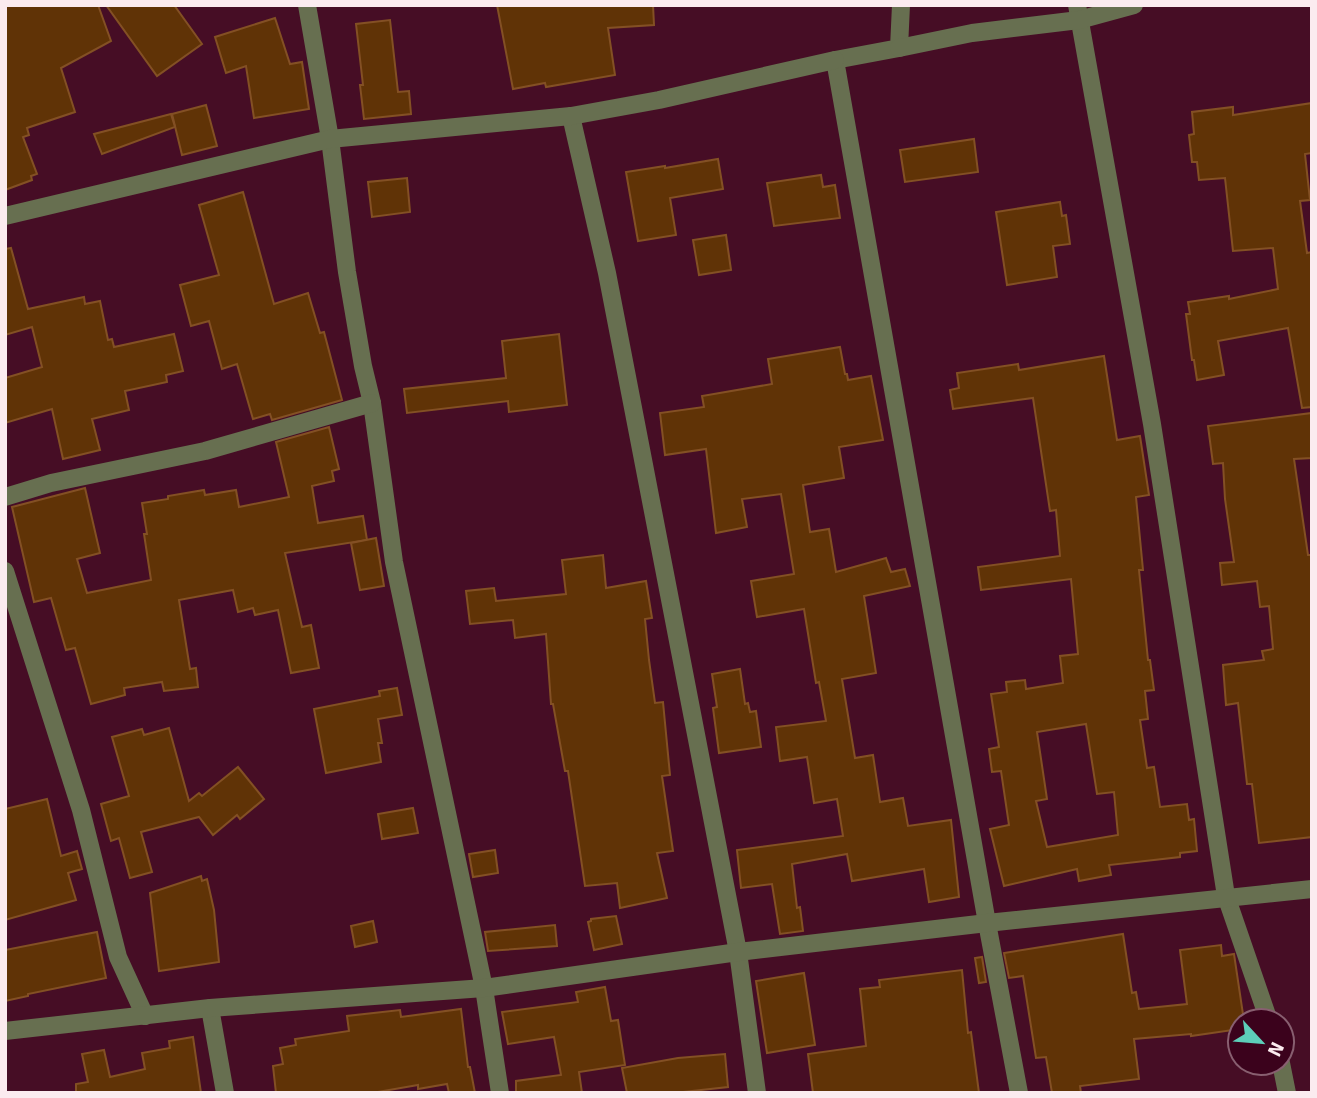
<svg xmlns="http://www.w3.org/2000/svg" width="1317" height="1098" font-family="Signika,sans-serif">
  <style>
    .building { fill: #603306; stroke: #835024; stroke-width: 2; fill-rule: evenodd }
    .lines { fill: none; stroke-linecap: round; stroke-linejoin: round }
    .minor { stroke: #676f50; stroke-width: 18 }
  </style>
  <rect width="100%" height="100%" fill="#460d25"/>
  <!-- building -->
  <g class="building">
    <polygon points="5,5 98,5 111,41 61,68 75,112 27,128 29,135 23,137 37,174 31,176 32,180 5,190"/>
    <polygon points="106,5 174,5 202,44 157,76"/>
    <polygon points="497,5 653,5 654,25 608,28 615,75 546,87 545,83 513,89"/>
    <polygon points="275,18 290,64 302,62 309,109 254,118 246,66 226,73 215,37"/>
    <polygon points="390,20 398,92 409,91 411,114 364,119 360,85 363,85 356,24"/>
    <polygon points="1312,103 1312,153 1305,154 1310,200 1300,201 1307,253 1312,252 1312,407 1302,408 1288,328 1218,341 1224,375 1197,380 1194,360 1192,360 1186,314 1190,314 1188,302 1229,296 1229,299 1278,289 1273,248 1233,251 1225,178 1199,180 1197,162 1192,162 1189,135 1194,134 1192,112 1233,107 1233,115"/>
    <polygon points="206,105 217,146 182,155 172,114"/>
    <polygon points="171,114 175,127 102,154 94,134"/>
    <polygon points="974,139 978,172 905,182 900,150"/>
    <polygon points="718,159 723,189 670,198 676,235 638,241 626,172 665,166 665,168"/>
    <polygon points="821,175 823,187 835,185 840,218 774,226 767,183"/>
    <polygon points="407,178 410,212 372,217 368,182"/>
    <polygon points="243,192 274,304 308,293 320,333 324,332 342,400 272,420 270,414 253,419 237,364 222,369 209,321 191,326 180,285 219,275 199,205"/>
    <polygon points="1060,202 1062,216 1066,215 1070,244 1053,246 1057,277 1007,285 996,212"/>
    <polygon points="726,235 731,270 699,275 693,240"/>
    <polygon points="11,248 28,309 84,297 85,304 100,301 108,340 112,339 114,347 174,334 183,371 166,375 167,382 125,391 129,410 92,419 100,450 63,459 52,409 5,423 5,378 42,367 32,327 5,335 5,249"/>
    <polygon points="559,334 567,405 509,412 508,401 407,413 404,389 506,378 502,341"/>
    <polygon points="840,347 845,374 847,374 848,380 871,376 883,440 839,447 844,478 803,485 810,532 829,529 836,572 886,558 891,572 905,569 910,586 864,596 876,673 842,679 855,758 873,755 880,802 903,798 908,826 951,820 959,897 929,902 924,869 852,881 847,854 792,864 797,908 800,907 803,931 780,934 772,884 741,888 737,850 843,836 837,799 814,803 807,757 780,761 776,727 826,721 819,682 816,683 804,609 757,617 751,581 794,574 781,494 742,499 747,527 716,533 706,449 665,455 660,413 704,407 702,396 772,384 768,359"/>
    <path d="M1104,356L1117,440L1140,436L1149,495L1136,497L1143,570H1139L1148,660H1150L1154,690L1145,691L1148,719L1140,720L1147,768L1154,767L1160,807L1187,804L1189,820L1194,819L1197,851L1180,853V857L1109,865L1111,875L1079,881L1077,869L1004,886L990,829L1009,825L1001,771L992,772L989,749L999,747L991,694L1007,692L1006,682L1025,680L1026,689L1063,683L1060,656L1078,654L1071,579L981,590L978,567L1060,556L1056,510L1050,511L1033,398L953,409L950,390L959,388L957,373L1018,364L1019,370ZM1086,724L1097,794L1114,792L1118,835L1047,847L1036,801L1047,799L1037,732Z"/>
    <polygon points="1312,413 1312,458 1294,459 1308,555 1312,555 1312,837 1259,843 1252,784 1247,784 1238,703 1226,705 1223,665 1264,660 1262,651 1273,649 1269,606 1260,607 1257,581 1222,585 1220,563 1234,562 1225,499 1223,463 1213,464 1208,426"/>
    <polygon points="329,427 339,469 332,471 334,481 312,486 318,523 363,516 367,540 285,553 302,627 311,625 319,668 291,673 278,610 255,615 253,608 238,612 233,590 179,600 190,669 196,668 198,687 164,691 162,682 124,688 125,695 91,704 75,648 66,650 51,598 34,602 12,507 85,488 100,553 77,559 87,593 151,580 144,534 147,534 142,503 168,499 168,496 204,490 205,495 236,490 239,507 289,497 276,442"/>
    <polygon points="376,538 384,586 360,590 351,543"/>
    <polygon points="603,555 606,588 646,581 652,618 645,619 649,660 655,703 663,702 670,775 662,776 673,851 657,853 667,898 620,908 617,883 585,886 568,771 565,771 553,704 551,704 546,634 515,638 513,620 470,624 466,591 494,588 496,601 566,594 562,560"/>
    <polygon points="740,669 745,704 748,703 750,712 756,711 761,747 719,753 713,708 717,707 712,674"/>
    <polygon points="397,688 402,715 378,719 382,743 378,743 381,762 326,773 314,709 380,696 379,691"/>
    <polygon points="169,728 189,801 199,793 202,796 238,767 264,799 240,819 237,815 213,835 199,817 141,832 152,872 130,878 119,838 111,841 101,804 129,796 112,737 142,729 144,735"/>
    <polygon points="47,799 61,856 77,851 82,869 68,873 76,900 5,920 5,809"/>
    <polygon points="413,808 418,833 382,839 378,814"/>
    <polygon points="495,850 498,873 473,877 469,854"/>
    <polygon points="201,876 202,881 207,879 214,910 219,962 159,971 150,893"/>
    <polygon points="616,916 622,944 594,950 588,922 591,921 591,919"/>
    <polygon points="373,921 377,942 355,947 351,926"/>
    <polygon points="555,925 557,946 488,951 485,932"/>
    <polygon points="97,932 106,978 28,994 28,996 5,1001 5,950"/>
    <polygon points="1123,934 1132,993 1136,992 1139,1009 1187,1004 1180,950 1221,945 1222,956 1234,954 1244,1021 1240,1021 1240,1029 1191,1036 1191,1034 1134,1039 1139,1079 1080,1086 1081,1093 1052,1093 1046,1057 1036,1058 1023,976 1009,978 1004,953"/>
    <polygon points="982,957 986,982 979,983 975,958"/>
    <polygon points="962,970 968,1033 971,1032 979,1093 813,1093 808,1054 866,1046 860,989 880,987 879,980"/>
    <polygon points="804,973 815,1045 767,1053 756,981"/>
    <polygon points="605,987 611,1021 618,1020 625,1065 579,1072 582,1093 516,1093 516,1081 561,1075 554,1037 508,1044 502,1012 578,1002 576,992"/>
    <polygon points="461,1009 468,1067 470,1067 475,1093 449,1093 447,1084 418,1089 418,1085 372,1093 276,1093 273,1066 283,1064 280,1048 296,1045 295,1039 349,1031 347,1016 400,1010 401,1017"/>
    <polygon points="193,1037 201,1093 76,1093 76,1084 88,1082 82,1054 104,1050 110,1077 145,1069 142,1053 170,1048 169,1041"/>
    <polygon points="725,1054 728,1087 674,1093 627,1093 622,1068 678,1058"/>
  </g>
  <g class="lines">
    <!-- minor -->
    <g class="minor">
      <polyline points="307,5 330,139 347,272 363,366 372,403 394,562 484,988 500,1093"/>
      <polyline points="901,5 899,48 835,60 987,923 1019,1093"/>
      <polyline points="1077,5 1152,424 1226,896 1269,1021"/>
      <polyline points="899,48 972,33 1079,20 1134,5"/>
      <polyline points="571,116 607,273 738,952 757,1093"/>
      <polyline points="5,216 330,139 571,116 659,100 835,60"/>
      <polyline points="5,497 51,483 205,451 372,403"/>
      <polyline points="5,571 81,810 118,957 145,1016"/>
      <polyline points="210,1008 225,1093"/>
      <polyline points="5,1031 210,1008 484,988 738,952 987,923 1312,889"/>
      <polyline points="1281,1063 1287,1093"/>
    </g>
  </g>
  <!-- border -->
  <rect width="1317" height="1098" fill="none" stroke="#fbebef" stroke-width="14"/>
  <!-- north arrow -->
  <g transform="translate(1261 1042) rotate(116)"><circle r="33" fill="#3b021c" stroke="#885f70" stroke-width="2"/>
  <path d="M0-5L12 26L0 18L-12 26Z" fill="#5dceb9"/>
  <text y="-10" font-size="19" font-weight="bold" text-anchor="middle" fill="#fbebef">N</text>
  </g>
</svg>
